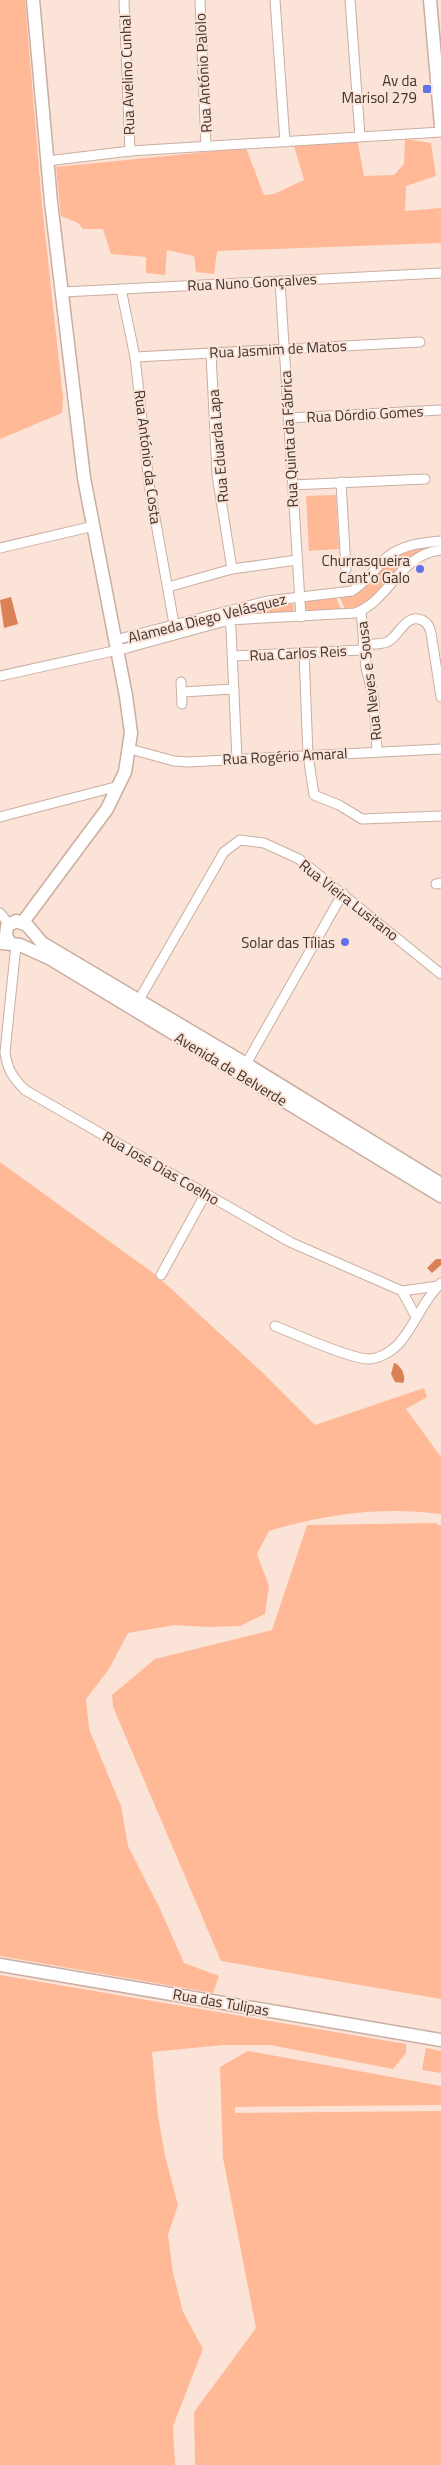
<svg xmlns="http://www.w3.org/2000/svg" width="441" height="2465" font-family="'Titillium Web',sans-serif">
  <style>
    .green { fill: #ffb997 }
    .water { fill: #da8256 }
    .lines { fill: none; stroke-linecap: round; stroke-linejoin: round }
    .street-casing { stroke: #caaea1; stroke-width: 11 }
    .secondary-casing { stroke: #caaea1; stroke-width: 15 }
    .street { stroke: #fff; stroke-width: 9 }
    .secondary { stroke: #fff; stroke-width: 12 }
    .poi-dot { fill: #6171e9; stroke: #fbe3d8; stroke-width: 2 }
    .labels { text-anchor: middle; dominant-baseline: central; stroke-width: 4; stroke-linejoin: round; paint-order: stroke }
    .street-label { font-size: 15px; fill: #3f342e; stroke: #fbe3d8 }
    .poi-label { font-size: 15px; fill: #3f342e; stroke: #fbe3d8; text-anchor: end }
  </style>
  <rect width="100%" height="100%" fill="#fbe3d8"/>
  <!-- green -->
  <g class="green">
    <polygon points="0,0 25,0 42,205 63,398 62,413 0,439"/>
    <polygon points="357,139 364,176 394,175 404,164 405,139 431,143 436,176 406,186 405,211 441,208 441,243 217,251 214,274 196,272 194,256 167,250 165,275 146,273 146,257 111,254 103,229 83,229 78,223 61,216 56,167 246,148 264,195 274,194 304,180 294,146"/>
    <polygon points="336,495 339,549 309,551 306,496"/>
    <path d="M441,544V546C408,550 391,578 370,600L365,605L346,611L340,598C367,593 370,575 389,560C404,548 423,547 441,544Z"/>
    <polygon points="336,598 342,611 309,612 305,608 305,603 309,599"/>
    <polygon points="288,602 294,605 294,612 290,614 229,616 125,644 124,642 263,605"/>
    <path d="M0,1162L156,1275L262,1372L315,1425L424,1388L427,1397L406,1409L441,1457V1514C383,1506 324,1514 269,1531L257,1554L269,1586L265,1614L240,1626L208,1627L175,1625L128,1633L109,1669L86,1699L89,1729L121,1806L128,1846L160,1909L184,1963L219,1976L213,1993L0,1956Z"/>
    <polygon points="435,1523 441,1526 441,1999 221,1961 113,1707 112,1695 155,1659 272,1630 307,1525"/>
    <polygon points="0,1975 406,2044 406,2053 393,2069 270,2045 223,2045 152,2052 158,2116 165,2156 178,2205 168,2235 173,2273 183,2312 203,2349 173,2426 175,2465 0,2465"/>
    <polygon points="426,2048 441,2051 441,2073 422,2070"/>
    <polygon points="248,2051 441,2086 441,2105 235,2107 235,2113 441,2111 441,2465 195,2465 194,2412 256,2328 223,2158 220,2067"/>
  </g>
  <!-- water -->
  <g class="water">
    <polygon points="11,597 18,624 4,628 0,600"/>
    <polygon points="436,1259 441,1259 441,1265 432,1273 427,1268"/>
    <path d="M394,1363C400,1364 407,1376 403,1383L395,1382L391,1374Z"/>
  </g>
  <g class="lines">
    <defs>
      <g id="street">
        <polyline points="124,0 130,151"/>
        <polyline points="200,0 206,146"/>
        <polyline points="275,0 285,142"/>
        <polyline points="350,0 360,136"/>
        <polyline points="47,161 130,151 441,132"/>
        <polyline points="280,281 301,617"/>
        <polyline points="121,289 135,357 149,484 174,624"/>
        <polyline points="63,292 441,273"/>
        <polyline points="211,353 217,475 232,569"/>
        <polyline points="135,357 420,342"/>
        <polyline points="288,418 441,410"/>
        <polyline points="341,482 346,569"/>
        <polyline points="292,485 425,479"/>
        <polyline points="0,548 94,526"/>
        <polyline points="168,587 232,569 297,560"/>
        <polyline points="361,611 366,668 374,699 377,751"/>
        <polyline points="229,620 231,629 237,759"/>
        <path d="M115,640L267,601L352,591C365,583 373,571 383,561C398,545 420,543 441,541"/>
        <path d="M363,644C370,644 380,645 387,642C400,636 405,613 422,620C428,623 430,628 431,633L441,697"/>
        <polyline points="304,653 308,755 314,795 339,805 362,819 441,816"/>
        <polyline points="233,656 363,650"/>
        <path d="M0,676L127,648L229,620L355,613C391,600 398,555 441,550"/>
        <polyline points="181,682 182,704"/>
        <polyline points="182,692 234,689"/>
        <polyline points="130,749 174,761 188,762 441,749"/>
        <polyline points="0,817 119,786"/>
        <polyline points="436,884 441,883"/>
        <polyline points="0,913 9,924"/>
        <path d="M16,945L5,1052C7,1069 13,1078 25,1090L290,1242L402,1291L438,1286"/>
        <polyline points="136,1005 224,852 240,840 264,843 299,859 441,974"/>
        <polyline points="246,1064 343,893"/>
        <polyline points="161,1275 206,1193"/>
        <polyline points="402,1291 416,1317"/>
        <path d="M275,1326C295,1334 350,1359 369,1359C383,1358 397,1348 404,1337C417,1320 425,1298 441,1283"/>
      </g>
      <g id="secondary">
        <polyline points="430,0 441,126"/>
        <polyline points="23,922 107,809 125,772 131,733 126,696 84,478 51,202 33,0"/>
        <polyline points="2,943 20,945 51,959 441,1196"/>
        <polyline points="10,943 6,936 7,926 16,921 27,925 42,943 246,1064 441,1184"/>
        <polyline points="0,1965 441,2040"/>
      </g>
    </defs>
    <!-- street casing -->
    <use href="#street" class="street-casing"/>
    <!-- secondary casing -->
    <use href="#secondary" class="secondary-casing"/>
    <!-- street -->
    <use href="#street" class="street"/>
    <!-- secondary -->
    <use href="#secondary" class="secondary"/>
  </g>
  <!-- markers -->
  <g class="poi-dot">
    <rect x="422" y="84" width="10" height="10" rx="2.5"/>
    <circle cx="420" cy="569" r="5"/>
    <circle cx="345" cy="942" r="5"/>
  </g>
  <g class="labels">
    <!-- street labels -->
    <g class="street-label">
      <text transform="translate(203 73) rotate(-93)">Rua António Palolo</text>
      <text transform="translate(127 75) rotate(-92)">Rua Avelino Cunhal</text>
      <text transform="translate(252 282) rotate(-3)">Rua Nuno Gonçalves</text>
      <text transform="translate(278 349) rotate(-3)">Rua Jasmim de Matos</text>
      <text transform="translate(365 414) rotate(-3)">Rua Dórdio Gomes</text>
      <text transform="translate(289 439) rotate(-93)">Rua Quinta da Fábrica</text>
      <text transform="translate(218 446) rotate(-95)">Rua Eduarda Lapa</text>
      <text transform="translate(148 457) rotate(83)">Rua António da Costa</text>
      <text transform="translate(207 618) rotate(-14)">Alameda Diego Velásquez</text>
      <text transform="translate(298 653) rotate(-3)">Rua Carlos Reis</text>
      <text transform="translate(369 681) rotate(-97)">Rua Neves e Sousa</text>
      <text transform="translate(285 756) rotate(-3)">Rua Rogério Amaral</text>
      <text transform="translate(349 900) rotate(38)">Rua Vieira Lusitano</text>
      <text transform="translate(231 1069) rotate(31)">Avenida de Belverde</text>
      <text transform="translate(161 1168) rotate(30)">Rua José Dias Coelho</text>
      <text transform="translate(221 2002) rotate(10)">Rua das Tulipas</text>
    </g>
    <!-- poi labels -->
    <g class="poi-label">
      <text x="417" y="80">Av da<tspan x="417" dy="17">Marisol 279</tspan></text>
      <text x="410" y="560">Churrasqueira<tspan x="410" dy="17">Cant'o Galo</tspan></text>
      <text x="335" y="942">Solar das Tílias</text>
    </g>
  </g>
</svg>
